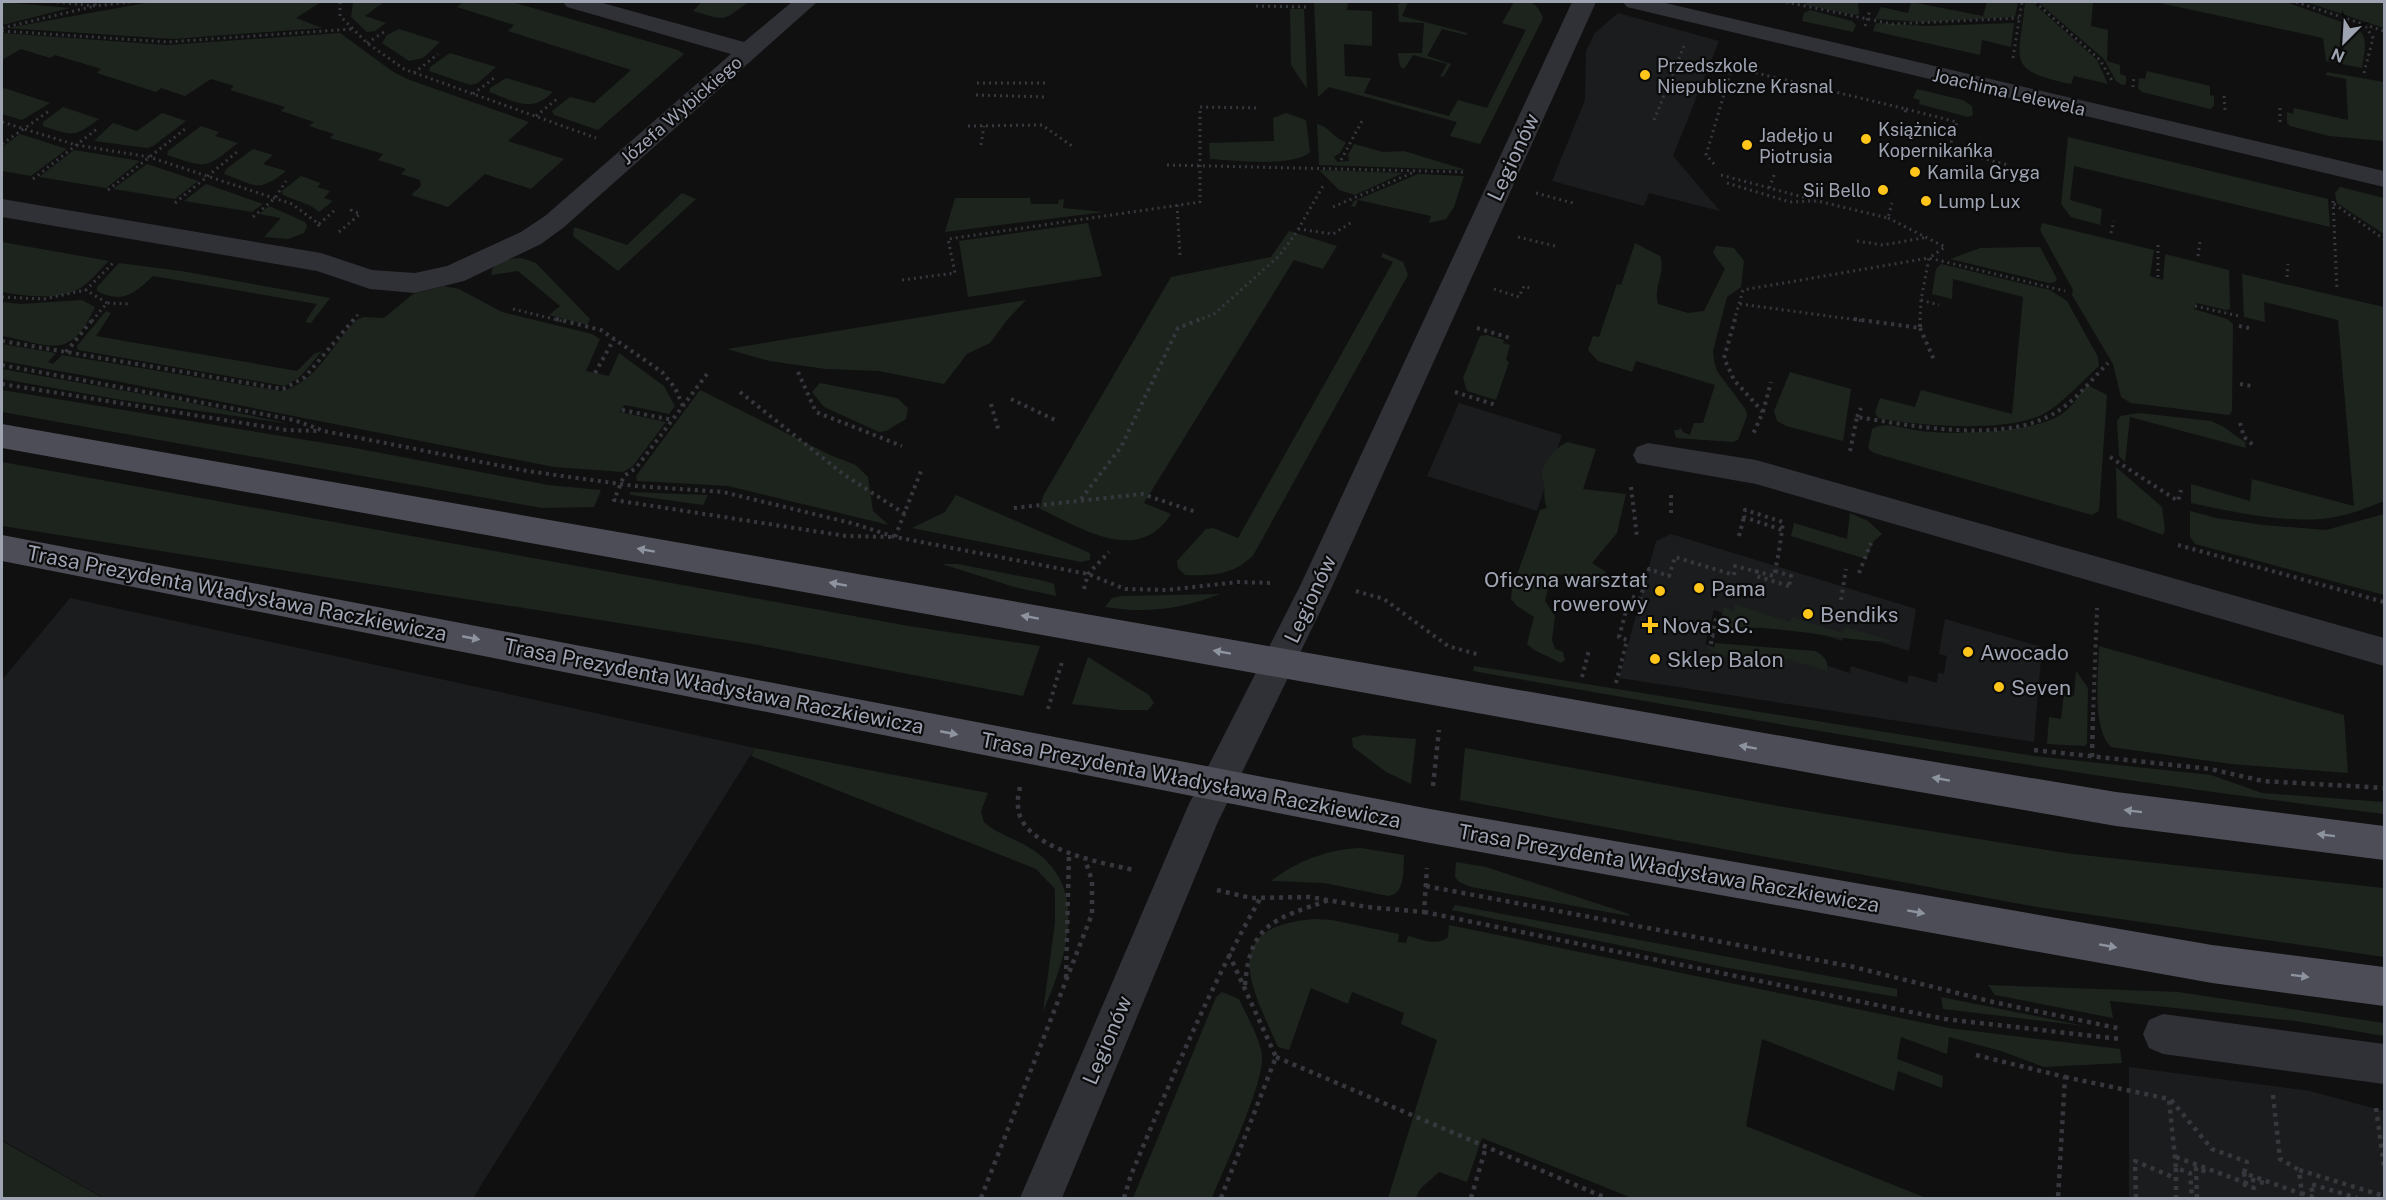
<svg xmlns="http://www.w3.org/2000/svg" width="2386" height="1200" font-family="'Public Sans',sans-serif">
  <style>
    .built { fill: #1b1c1e }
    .green { fill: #1c241d }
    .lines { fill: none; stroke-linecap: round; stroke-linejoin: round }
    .path-far2 { stroke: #36383d; stroke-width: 3; stroke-dasharray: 2 4; stroke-linecap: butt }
    .path-far1 { stroke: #36383d; stroke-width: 4; stroke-dasharray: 3 4.5; stroke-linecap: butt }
    .path { stroke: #36383d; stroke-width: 4.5; stroke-dasharray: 4 5; stroke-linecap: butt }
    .minor { fill: #303136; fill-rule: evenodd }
    .major { fill: #4c4d56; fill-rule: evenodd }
    .oneway { fill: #8e93a0 }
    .poi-dot { fill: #ffc51a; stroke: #0b0b0c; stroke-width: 2 }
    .labels { text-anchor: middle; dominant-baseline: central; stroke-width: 4.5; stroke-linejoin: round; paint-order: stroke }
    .far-poi-label { font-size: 18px; fill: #9fa4b3; stroke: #0b0b0c; text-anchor: start }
    .far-street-label { font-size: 18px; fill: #9fa4b3; stroke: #0b0b0c }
    .street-label { font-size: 21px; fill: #9fa4b3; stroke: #0b0b0c }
    .poi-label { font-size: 21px; fill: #9fa4b3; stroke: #0b0b0c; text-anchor: start }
  </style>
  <rect width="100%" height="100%" fill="#101011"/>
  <!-- built -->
  <g class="built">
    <polygon points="1618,13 1719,41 1673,156 1720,211 1649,193 1644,206 1552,181 1585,100 1586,51 1595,33"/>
    <polygon points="1459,403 1562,435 1537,511 1427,476"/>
    <polygon points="1671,534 1916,609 1909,651 1845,631 1842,641 1792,625 1731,616 1714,610 1705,644 1743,657 1746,647 1787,659 1788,653 1850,673 1851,666 1907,683 1909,675 1937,683 1938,673 1944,674 1947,656 1939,654 1945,619 2042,647 2034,742 1619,678 1656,541"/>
    <polygon points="70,598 755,748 473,1198 104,1198 2,1140 2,680"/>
    <polygon points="2129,1067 2310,1091 2384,1111 2384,1198 2129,1198"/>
  </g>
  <!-- green -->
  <g class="green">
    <polygon points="2,2 70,8 2,25"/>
    <polygon points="151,2 321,2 296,18 322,28 173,39 7,28"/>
    <polygon points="353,2 384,2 365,16 386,23 375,31 367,32 351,17"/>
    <polygon points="458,2 512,2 678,50 684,54 598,130 554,115 552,111 570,97 594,103 631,70 508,31 514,25 457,7 462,3"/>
    <path d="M702,2H748C722,23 725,20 693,11Z"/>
    <path d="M1314,2H1348L1347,10L1372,11V46L1344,44L1345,76L1371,78L1364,93L1449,116L1458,100L1487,108L1526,30L1502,23L1514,2C1531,1 1536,1 1543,18L1480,144L1450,136L1457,122L1329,87L1318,97Z"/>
    <polygon points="1402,2 1408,2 1402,16 1467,33 1466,35 1442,29 1427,56 1451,64 1444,76 1440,77 1447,64 1413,55 1404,69 1400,66 1398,53 1422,53 1424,23 1399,22 1398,5"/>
    <polygon points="1807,2 1858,2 1859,14 1854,15 1806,5"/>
    <polygon points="1911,2 1983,16 1987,2 2018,2 2015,17 1923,22 1875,19 1881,7 1908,13"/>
    <path d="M2025,2H2032L2097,60L2108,84L2074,76L2071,84C2005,70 2019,62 2025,2Z"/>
    <polygon points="2038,2 2093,2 2091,26 2108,30 2107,61 2120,65 2120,74 2126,76 2126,84 2122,85 2116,81 2104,59"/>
    <path d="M2155,2H2286L2356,27C2370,38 2364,52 2362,68L2326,61L2323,38Z"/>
    <polygon points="2306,2 2384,2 2384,28"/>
    <polygon points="1290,9 1304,9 1307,89 1291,65"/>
    <polygon points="1810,10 1852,21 1856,25 1853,32 1802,21 1804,13"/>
    <polygon points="1876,23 1927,26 2014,23 2011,47 1982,40 1980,55 1873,31"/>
    <polygon points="399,29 440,42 423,58 409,61 382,43 387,35"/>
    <polygon points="2,33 167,45 340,33 392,71 407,79 529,122 508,141 564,159 531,189 485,174 448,207 411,195 421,186 420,180 401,174 406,169 378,160 383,154 330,138 334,134 309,126 314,122 281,111 285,107 230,90 234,86 211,79 185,96 161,88 156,92 97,73 101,69 55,55 50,58 21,49 2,60"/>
    <polygon points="450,53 496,67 478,83 470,85 429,71 430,67"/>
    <polygon points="2147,71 2210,86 2210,95 2214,96 2214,106 2210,109 2142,92 2138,88 2139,78 2145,79"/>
    <polygon points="2327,72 2384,82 2384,141 2329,136 2290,126 2287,123 2287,112 2293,114 2294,108 2348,120 2346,79 2326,75"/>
    <path d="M506,78L553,92C530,114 515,101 489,92L490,88Z"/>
    <polygon points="4,88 50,103 22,120 2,114 2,90"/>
    <polygon points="1917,89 1963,100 1972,106 1973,115 1968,117 1919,104 1920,100 1913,98"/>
    <path d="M63,107L99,119C74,138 73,136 43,126V122Z"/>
    <polygon points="162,113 186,121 153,146 147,148 94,141 113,123 137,131"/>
    <path d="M1286,113L1306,120L1310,152C1292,168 1234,160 1210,159L1209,143L1274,141L1273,118Z"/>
    <path d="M1317,124C1329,126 1334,139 1346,142L1340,153L1334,157L1337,162L1349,161L1348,155L1354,144L1383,152L1404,151L1466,170L1319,165Z"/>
    <path d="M201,126L219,132L215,136L238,143C204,170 207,168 167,155L168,151Z"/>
    <polygon points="20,134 67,149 31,176 2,171 2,147"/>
    <polygon points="2068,137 2328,199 2330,227 2074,166 2070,200 2102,209 2100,225 2071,217 2061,204"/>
    <path d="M253,149L273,155L263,164L286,171C257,194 256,185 224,174L226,169Z"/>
    <polygon points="74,150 140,161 106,188 39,177"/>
    <polygon points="147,164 198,181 175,199 113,189"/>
    <polygon points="1319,170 1403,173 1355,195 1339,190"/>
    <polygon points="1418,174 1464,176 1454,207 1446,219 1429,223 1431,216 1358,200 1355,207 1351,206 1354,201"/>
    <polygon points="301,176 321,183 317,187 330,191 324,198 333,201 319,212 311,206 283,195 282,191"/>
    <polygon points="206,184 263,204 252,212 184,201"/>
    <polygon points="2340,187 2384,198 2384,234 2337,203 2335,193"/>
    <polygon points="682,193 696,199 618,271 573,236 574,227 627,245"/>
    <polygon points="955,198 1030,198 1031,204 1058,204 1059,200 1064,199 1063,208 1104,212 945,232"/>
    <polygon points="269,206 305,222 307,226 304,233 288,239 264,237 281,218 259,214"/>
    <polygon points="1088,223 1102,276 968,297 959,241"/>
    <polygon points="2042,223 2154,250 2150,276 2163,280 2165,254 2229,270 2230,309 2226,310 2196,303 2194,309 2227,319 2233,324 2232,411 2229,415 2131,403 2121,397 2113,364 2072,295 2073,290 2040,230"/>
    <path d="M1289,231L1337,246L1323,269L1294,260L1144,503L1171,514C1138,566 1082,528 1040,509L1043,496L1171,277L1271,257Z"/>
    <path d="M2,242L109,261C99,270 89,284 77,290C57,300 23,296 2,292Z"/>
    <path d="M1635,243L1660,256C1666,274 1653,286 1658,304L1688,313L1704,311L1725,269L1713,253L1716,246L1734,248L1744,261L1741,287L1727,297L1713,351L1714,361L1717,371L1746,410L1747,416L1738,440L1733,442L1676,438L1674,430H1679L1680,427L1683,432L1690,435L1694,423H1703L1715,385L1636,361L1632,372L1598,361L1588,350L1593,336L1599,337L1617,284L1621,285Z"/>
    <polygon points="2040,247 2057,279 2055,282 2049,283 1950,259 1980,248"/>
    <path d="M1383,253L1403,262L1408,275L1254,554C1236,575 1211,576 1185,575L1178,568L1177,561L1206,529L1213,528L1238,538L1393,262L1381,257Z"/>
    <path d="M521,258L536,263L590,319L587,325L549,315L560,306L518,271L491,275C492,260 509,259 521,258Z"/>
    <path d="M119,263L181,271L330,298L311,323L305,322L317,304L153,276C134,294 123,304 97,291V287Z"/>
    <path d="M1941,264L2050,290L2067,301L2098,357L2099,366C2083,380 2066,400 2047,412C2012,434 1919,426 1878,418L1875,413L1880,398L1915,407L1921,390L2012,414L2023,297L1953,279L1952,299L1932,294L1936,269Z"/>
    <path d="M2242,274L2384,307V501C2365,509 2343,517 2321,519C2278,522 2233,512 2191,503V484L2250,501L2252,479L2354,506L2338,320L2264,302L2265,322L2244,317Z"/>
    <path d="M444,286L459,289L502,312L592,334L600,339L586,371L609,376L619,353L664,386L675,406L669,414L625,405L620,412L666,422L632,467L623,472L554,467L110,380L2,361V344L56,353L48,362L53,364L62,355L281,391C318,383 332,342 358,319L364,317L384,318L413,294Z"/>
    <path d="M82,300L95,307C69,362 52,345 2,336V302L21,304Z"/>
    <polygon points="1026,300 1008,319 990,343 967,354 944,384 879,371 826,369 769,361 727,349"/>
    <polygon points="106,311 111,313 96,336 297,371 314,354 322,351 301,376 285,386 78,350 77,346"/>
    <polygon points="1487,335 1504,340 1503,343 1510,345 1506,360 1509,362 1496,400 1467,391 1463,378 1480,336"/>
    <polygon points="2,369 182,401 291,424 122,400 2,379"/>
    <polygon points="1790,372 1851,389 1843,441 1786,426 1777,421 1774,411"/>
    <polygon points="820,383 897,398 908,408 906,419 886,431 879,432 824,407 812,392"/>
    <path d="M2087,385L2107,395L2099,511L2092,515L1884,456L1872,452L1868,448L1872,429C1885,420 1907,430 1921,431C1957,435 2028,433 2059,416C2070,410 2079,395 2087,385Z"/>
    <polygon points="2,390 355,448 548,485 601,490 594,507 542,508 2,412"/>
    <polygon points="700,390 830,455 856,465 868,477 873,511 889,525 728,486 637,481 636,476"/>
    <polygon points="2139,413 2211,421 2222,426 2245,442 2246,448 2130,417 2125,462 2119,456 2117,421 2121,416"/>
    <path d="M1567,442L1596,449L1583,489L1626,494L1617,533L1592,563L1606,572L1596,586L1559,574L1550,581L1545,601L1555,616L1552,640L1555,649L1563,652L1565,660L1561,663L1534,650L1527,644L1534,617L1517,606L1511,599L1512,589L1540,510L1547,508C1543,498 1545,494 1544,485C1544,481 1542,478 1542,475C1542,461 1556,448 1567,442Z"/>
    <polygon points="2,462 909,626 1040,646 1023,696 752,644 2,526"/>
    <polygon points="2116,467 2162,507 2165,530 2163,535 2117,518"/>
    <polygon points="629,492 708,495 703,505 631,495"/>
    <polygon points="956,495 1090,553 1090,560 1081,562 912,528 945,512"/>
    <polygon points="2190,511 2216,518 2263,525 2326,530 2384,514 2384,595 2195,544 2190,537"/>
    <polygon points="1850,513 1868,521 1882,534 1873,542 1866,559 1791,536 1794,523 1847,539"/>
    <polygon points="942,564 958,564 1045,581 1054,584 1056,596 1014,587"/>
    <path d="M1220,594C1181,609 1147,614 1105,607L1112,598L1122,596Z"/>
    <path d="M1735,604L1790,622L1792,617L1843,633L1845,627L1896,642C1836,642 1778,622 1718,629L1724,607L1734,611Z"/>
    <path d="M1715,643L1815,651C1824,656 1829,660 1827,671L1787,659L1786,666L1745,654L1742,662L1707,649L1708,646L1714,648Z"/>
    <path d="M2099,646L2344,715L2348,773L2231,764L2111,747C2091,726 2099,675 2099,646Z"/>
    <polygon points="1088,657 1149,695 1154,703 1148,710 1121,710 1072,704"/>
    <path d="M1474,666L2034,756L2211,775L2262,793L2384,802V814C2079,778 1776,724 1473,671Z"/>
    <polygon points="2076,671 2088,688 2087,743 2085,746 2047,744 2049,717 2061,719 2064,693 2074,696"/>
    <polygon points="1363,735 1416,739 1411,784 1386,772 1353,747 1352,738"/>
    <path d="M755,748L988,793L981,811L984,822C998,835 1020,840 1036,852C1091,892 1064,961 1043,1012L1055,922V889L1036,869L751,756Z"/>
    <polygon points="1465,748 1790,808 2065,853 2384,888 2384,957 2031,906 1460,800"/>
    <path d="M1361,848L1404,855C1403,869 1406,894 1388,896L1324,883L1271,881C1297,861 1328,849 1361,848Z"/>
    <polygon points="1456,862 1486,867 1629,914 1629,916 1471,887 1459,882 1455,877"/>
    <polygon points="1455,905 1897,989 1897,997 1728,968 1452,910"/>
    <path d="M1314,919L1332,920L1399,934L1398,942L1406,943L1408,936C1421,939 1437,947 1448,937L1449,925L1949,1028L2120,1049L2122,1063L2044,1067L2001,1051L1949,1037L1947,1054L1901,1037L1897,1059L1943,1076L1942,1088L1898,1071L1894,1091L1762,1039L1746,1126L1926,1198H1632L1482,1138L1467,1182L1439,1172L1420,1189L1416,1198H1388L1437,1040L1401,1024L1404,1013L1352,992L1348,1004L1311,988L1289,1050L1278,1047C1252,988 1216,927 1314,919Z"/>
    <polygon points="1988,985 2178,992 2384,1023 2384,1036 2296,1021 2110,1001 2113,1018 1995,995"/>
    <path d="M1222,992L1239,999C1247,1017 1259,1036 1262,1055C1265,1082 1224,1168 1212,1198H1133L1216,997Z"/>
    <polygon points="1941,997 2085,1026 1943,1009"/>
    <polygon points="2,1141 103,1198 2,1198"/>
  </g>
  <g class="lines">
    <!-- path-far2 -->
    <g class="path-far2">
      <polyline points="57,2 95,6 130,2"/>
      <polyline points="340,2 340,16 367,43 404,69 596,138"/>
      <polyline points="1786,2 1892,24 2019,18"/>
      <polyline points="2035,2 2100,60 2113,82"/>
      <polyline points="2296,2 2384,31"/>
      <polyline points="1256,6 1307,7"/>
      <polyline points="1865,26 1870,10"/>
      <polyline points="2,28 95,6 95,2"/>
      <polyline points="2,31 168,42 352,29"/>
      <polyline points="367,43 387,30"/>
      <polyline points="2013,58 2022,2"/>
      <polyline points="1744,70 1906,109 1905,113"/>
      <polyline points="414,73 438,54"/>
      <polyline points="2364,73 2373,38 2366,27"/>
      <polyline points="977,83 1047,83"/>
      <polyline points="2133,87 2134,75"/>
      <polyline points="473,94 494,78"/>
      <polyline points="976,95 1046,97"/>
      <polyline points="2224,96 2225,110"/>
      <polyline points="2280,108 2280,122"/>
      <polyline points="1906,109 1957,122 1949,149 2008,165"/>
      <polyline points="536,116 557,99"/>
      <polyline points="1654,120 1684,46"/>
      <polyline points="2,122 76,145 149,157 292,204 319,224 318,228"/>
      <polyline points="968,126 1042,125 1072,146"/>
      <polyline points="2,144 49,111"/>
      <polyline points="981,145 984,126"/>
      <polyline points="1341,160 1362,121"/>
      <polyline points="1714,164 1706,155 1735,57"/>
      <polyline points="1167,165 1466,172"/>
      <polyline points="1721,175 1814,200"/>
      <polyline points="33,179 98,128"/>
      <polyline points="1727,183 1790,202 1818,201 1888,218 1892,203"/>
      <polyline points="1769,188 1775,173"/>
      <polyline points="108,190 185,129"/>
      <polyline points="1536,193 1573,203"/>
      <polyline points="2333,201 2337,290"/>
      <polyline points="175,203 237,152"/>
      <polyline points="2334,204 2384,239"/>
      <polyline points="1177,205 1180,256"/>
      <polyline points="1333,207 1414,172"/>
      <polyline points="253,217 275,198 286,181"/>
      <polyline points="1888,218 1945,247 1929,258 1921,300 1920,321"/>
      <polyline points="319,224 335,210"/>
      <polyline points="1298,229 1333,234 1352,222"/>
      <polyline points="339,232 360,214 351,210 354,208"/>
      <polyline points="2111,233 2114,221"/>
      <polyline points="1518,237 1555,246"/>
      <polyline points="1857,241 1883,245 1928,237"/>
      <polyline points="2158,245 2158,278"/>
      <polyline points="2198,256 2200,242"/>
      <polyline points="2287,277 2288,264"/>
      <polyline points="902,280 955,273 948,239 1200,202 1200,107 1259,108"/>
      <polyline points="1494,289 1519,297 1524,286 1530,288"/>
      <polyline points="2,297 44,299 86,290"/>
      <polyline points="1921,300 1939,305"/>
      <polyline points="107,303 86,290 115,261"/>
      <polyline points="1740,304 1865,321"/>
      <polyline points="2195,306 2239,316"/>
      <polyline points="513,309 562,321"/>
      <polyline points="92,321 107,303 129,304"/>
      <polyline points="353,321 359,313"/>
      <polyline points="1197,321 1214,314 1278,257 1296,233 1323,186"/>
      <polyline points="1734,321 1743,290 1929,258 2065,291"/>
    </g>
    <!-- path-far1 -->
    <g class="path-far1">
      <polyline points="556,319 601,330 662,372 675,388 683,406"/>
      <polyline points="1735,319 1724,358 1734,380 1763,412 1753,434"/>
      <polyline points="1854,319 1920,328 1920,319"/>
      <polyline points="2239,326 2249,328"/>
      <polyline points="1477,328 1510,338"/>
      <polyline points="1920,328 1934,360"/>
      <polyline points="2,341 283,389 305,377 354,319"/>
      <polyline points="66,352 93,319"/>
      <polyline points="2,365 294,420 324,431 527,471 635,486 723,492 855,524 895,537 1088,574 1125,589 1167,590 1238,582 1274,583"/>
      <polyline points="798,372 816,412 902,446"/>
      <polyline points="595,373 614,339"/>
      <polyline points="707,374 636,468 624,476 614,500 846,536 891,537"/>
      <polyline points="2,384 286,430 318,431"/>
      <polyline points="2240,384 2251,386"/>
      <polyline points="740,392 843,474 905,514"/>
      <polyline points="1455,392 1496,405"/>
      <polyline points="1011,399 1055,420"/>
      <polyline points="991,404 999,432"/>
      <polyline points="622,410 673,420"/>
      <polyline points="1763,412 1771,382"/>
      <polyline points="1857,417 1861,408"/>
      <polyline points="2240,423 2244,437 2253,445"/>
      <path d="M1850,451L1857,417C1914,426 2006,445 2058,411C2077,399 2092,379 2108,363"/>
      <polyline points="2110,457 2178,501 2181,490"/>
      <polyline points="1631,487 1637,537"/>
      <polyline points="1671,495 1671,515"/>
      <polyline points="1081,499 1121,447 1178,328 1201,319"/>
      <polyline points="1014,508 1142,494 1196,512"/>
      <polyline points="1739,536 1744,517"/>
      <polyline points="895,537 921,471"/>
      <polyline points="2178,545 2384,602"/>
      <polyline points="1757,570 1756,576 1789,586 1788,590"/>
      <polyline points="1775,571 1791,576 1789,586"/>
      <polyline points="1859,573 1871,543"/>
      <polyline points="1084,589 1088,574 1109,552"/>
      <polyline points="1356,591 1384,599 1448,646 1480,655"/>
      <polyline points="1841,600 1846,569"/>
      <polyline points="1712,636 1717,614"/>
      <polyline points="1711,644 1712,636 1716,636"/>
      <polyline points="1582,677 1589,650"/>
      <path d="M1616,683L1627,640L1619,637L1630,596L1640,599L1649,569L1669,576L1675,557L1734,575L1735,566L1774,576C1778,558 1781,540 1783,522L1745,510L1744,517L1782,530"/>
      <polyline points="1048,709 1062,662"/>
      <polyline points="2093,715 2097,608"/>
    </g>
    <!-- path -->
    <g class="path">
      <polyline points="2034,750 2210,769 2263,781 2384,788"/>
      <polyline points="2092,757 2093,713"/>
      <polyline points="1433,786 1439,730"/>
      <path d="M1020,787C1019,793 1017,800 1018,806C1019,848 1102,863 1134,870"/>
      <polyline points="1426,886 1854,967 1993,1002 2122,1029"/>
      <polyline points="1217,890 1251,898 1310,897 1367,907 1424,912 1427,868"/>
      <polyline points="1424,912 1945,1019 2120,1039"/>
      <polyline points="1066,978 1069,854"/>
      <path d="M1245,985C1250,922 1276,919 1329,900"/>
      <polyline points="1976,1055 2065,1077 2058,1198"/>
      <polyline points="1276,1057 1606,1198"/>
      <polyline points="2065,1077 2169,1099 2176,1168 2190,1173 2192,1198"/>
      <polyline points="2273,1095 2280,1159 2299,1170"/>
      <polyline points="2171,1100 2212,1149 2247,1162 2244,1173"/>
      <polyline points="2376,1108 2384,1166"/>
      <polyline points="2176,1157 2246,1183 2244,1173 2302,1194 2299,1170 2384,1196"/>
      <polyline points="2176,1168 2176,1198"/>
      <polyline points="2243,1184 2254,1188 2253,1180 2267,1184"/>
      <polyline points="2301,1193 2313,1197 2311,1184 2357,1198"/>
      <polyline points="981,1198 1092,914 1092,881 1085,859"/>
      <path d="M1124,1198L1131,1175C1171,1080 1210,986 1261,897"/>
      <polyline points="1221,1198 1276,1057 1228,952"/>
      <polyline points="1471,1198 1486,1147"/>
      <polyline points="2136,1198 2135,1161 2175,1178"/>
      <polyline points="2197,1198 2196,1168 2210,1173"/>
    </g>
    <!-- minor -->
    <g class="minor">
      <polygon points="563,2 599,2 744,42 792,2 817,2 563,228 541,244 464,281 415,293 370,289 317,271 2,217 2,199 321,253 372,270 415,273 447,266 521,232 545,216 731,54 567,7"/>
      <polygon points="1572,2 1596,2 1332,587 1217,824 1062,1198 1020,1198 1188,806 1300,586"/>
      <polygon points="1623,2 1661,2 2384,171 2384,187 1627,7"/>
      <polygon points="1648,443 1756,460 2384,638 2384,666 1756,484 1637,463 1633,455 1637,447"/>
      <polygon points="2163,1014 2384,1044 2384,1084 2163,1054 2149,1048 2143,1034 2149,1020"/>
    </g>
    <!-- major -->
    <g class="major">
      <polygon points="2,424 1833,745 2116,792 2384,826 2384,860 2116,826 1833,777 2,448"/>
      <polygon points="2,535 1430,809 2212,945 2384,967 2384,1006 2212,983 1430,843 2,561"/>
    </g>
  </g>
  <!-- one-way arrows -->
  <defs><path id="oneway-solid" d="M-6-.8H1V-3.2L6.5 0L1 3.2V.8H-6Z" transform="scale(1.5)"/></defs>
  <g class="oneway">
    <use href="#oneway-solid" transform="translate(646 550) rotate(-170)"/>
    <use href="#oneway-solid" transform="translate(838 584) rotate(-170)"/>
    <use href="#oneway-solid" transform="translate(1030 617) rotate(-170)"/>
    <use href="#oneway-solid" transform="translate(471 638) rotate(11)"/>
    <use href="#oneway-solid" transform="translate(1222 652) rotate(-170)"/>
    <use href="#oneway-solid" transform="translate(949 733) rotate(11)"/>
    <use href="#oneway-solid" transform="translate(1748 747) rotate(-170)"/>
    <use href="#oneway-solid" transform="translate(1941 779) rotate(-170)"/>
    <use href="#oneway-solid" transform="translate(2133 811) rotate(-173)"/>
    <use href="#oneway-solid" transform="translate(2326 835) rotate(-173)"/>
    <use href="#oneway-solid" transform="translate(1916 912) rotate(10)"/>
    <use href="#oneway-solid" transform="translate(2108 946) rotate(10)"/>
    <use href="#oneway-solid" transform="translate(2300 976) rotate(7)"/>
  </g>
  <!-- markers -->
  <g class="poi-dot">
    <circle cx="1645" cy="75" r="6"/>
    <circle cx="1866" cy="139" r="6"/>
    <circle cx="1747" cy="145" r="6"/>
    <circle cx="1915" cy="172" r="6"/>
    <circle cx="1883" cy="190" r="6"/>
    <circle cx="1926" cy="201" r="6"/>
    <circle cx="1699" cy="588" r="6"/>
    <circle cx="1660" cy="591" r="6"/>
    <circle cx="1808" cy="614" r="6"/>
    <path d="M1647 616h6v6h6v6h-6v6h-6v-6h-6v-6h6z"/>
    <circle cx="1968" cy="652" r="6"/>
    <circle cx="1655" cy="659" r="6"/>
    <circle cx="1999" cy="687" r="6"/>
  </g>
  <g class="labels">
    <!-- far-poi labels -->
    <g class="far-poi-label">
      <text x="1657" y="65">Przedszkole<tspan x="1657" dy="21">Niepubliczne Krasnal</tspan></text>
      <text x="1878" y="129">Książnica<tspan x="1878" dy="21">Kopernikańka</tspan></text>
      <text x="1759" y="135">Jadełjo u<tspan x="1759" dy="21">Piotrusia</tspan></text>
      <text x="1927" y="172">Kamila Gryga</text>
      <text x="1871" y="190" text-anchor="end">Sii Bello</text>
      <text x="1938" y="201">Lump Lux</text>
    </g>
    <!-- far-street labels -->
    <g class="far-street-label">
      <text transform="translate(2009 92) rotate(13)">Joachima Lelewela</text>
      <text transform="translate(681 110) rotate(-41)">Józefa Wybickiego</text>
    </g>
    <!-- street labels -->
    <g class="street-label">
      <text transform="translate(1513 157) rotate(-65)">Legionów</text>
      <text transform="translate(237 593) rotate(11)">Trasa Prezydenta Władysława Raczkiewicza</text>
      <text transform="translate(1310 599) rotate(-65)">Legionów</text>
      <text transform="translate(714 686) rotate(11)">Trasa Prezydenta Władysława Raczkiewicza</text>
      <text transform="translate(1191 780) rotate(11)">Trasa Prezydenta Władysława Raczkiewicza</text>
      <text transform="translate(1669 868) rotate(10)">Trasa Prezydenta Władysława Raczkiewicza</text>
      <text transform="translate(1107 1040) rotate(-67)">Legionów</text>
    </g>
    <!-- poi labels -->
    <g class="poi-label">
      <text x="1648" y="579" text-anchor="end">Oficyna warsztat<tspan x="1648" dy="24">rowerowy</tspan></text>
      <text x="1711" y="588">Pama</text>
      <text x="1820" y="614">Bendiks</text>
      <text x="1662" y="625">Nova S.C.</text>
      <text x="1980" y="652">Awocado</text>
      <text x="1667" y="659">Sklep Balon</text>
      <text x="2011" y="687">Seven</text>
    </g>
  </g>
  <!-- border -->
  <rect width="2386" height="1200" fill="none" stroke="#9fa4b3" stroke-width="6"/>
  <!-- north arrow -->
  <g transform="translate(2344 42) rotate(204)" stroke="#0b0b0c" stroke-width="4.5" paint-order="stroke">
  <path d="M0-4.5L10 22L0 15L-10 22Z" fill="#9fa4b3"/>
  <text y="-9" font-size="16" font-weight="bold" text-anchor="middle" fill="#9fa4b3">N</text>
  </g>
</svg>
